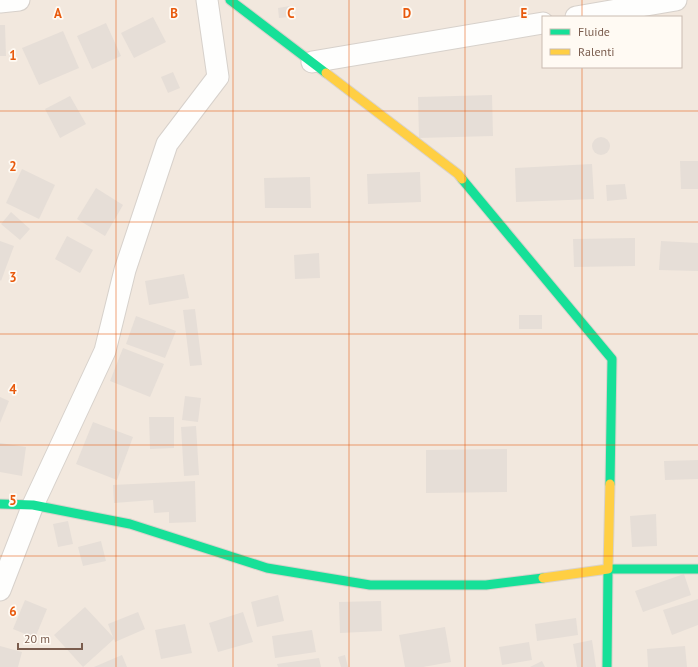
<svg xmlns="http://www.w3.org/2000/svg" width="698" height="667" font-family="'PT Sans',sans-serif">
  <style>
    .residential { fill: #f2e8de; fill-rule: evenodd }
    .building { fill: #e6ded7 }
    .lines { fill: none; stroke-linecap: round; stroke-linejoin: round }
    .street-casing { stroke: #d7d1cb; stroke-width: 23 }
    .fast-casing { stroke: #d9d2cb; stroke-width: 11 }
    .slow-casing { stroke: #d9d2cb; stroke-width: 11 }
    .street { stroke: #fefefd; stroke-width: 21 }
    .fast { stroke: #16e098; stroke-width: 9 }
    .slow { stroke: #ffcf43; stroke-width: 9 }
    .grid { fill: none; stroke: #e8590c; stroke-width: 1; stroke-opacity: 0.55 }
    .grid-label { font-size: 13px; text-anchor: middle; font-weight: bold; fill: #e8590c; stroke: #fffaf3; stroke-width: 3.5; stroke-linejoin: round; paint-order: stroke }
  </style>
  <rect width="100%" height="100%" fill="#f9f5f0"/>
  <!-- residential -->
  <path class="residential" d="M0,0H698V667H0ZM543,17H681V67H543Z"/>
  <!-- building -->
  <g class="building">
    <polygon points="290,6 290,17 279,18 278,8"/>
    <polygon points="153,17 166,42 134,58 121,33"/>
    <polygon points="106,23 121,56 92,69 77,36"/>
    <polygon points="0,25 5,25 6,56 0,56"/>
    <polygon points="63,31 79,68 39,85 22,48"/>
    <polygon points="173,72 180,88 168,93 161,77"/>
    <polygon points="492,95 493,136 419,138 418,97"/>
    <polygon points="70,96 86,124 60,138 45,109"/>
    <circle cx="601" cy="146" r="9"/>
    <polygon points="680,161 698,161 698,189 681,189"/>
    <polygon points="592,164 594,199 516,202 515,168"/>
    <polygon points="22,169 55,185 39,219 6,203"/>
    <polygon points="420,172 421,202 368,204 367,174"/>
    <polygon points="310,177 311,208 265,208 264,178"/>
    <polygon points="625,184 627,199 607,201 606,185"/>
    <polygon points="96,188 123,205 105,236 77,219"/>
    <polygon points="11,212 30,229 20,240 1,224"/>
    <polygon points="67,236 93,250 80,273 55,259"/>
    <polygon points="635,238 635,266 574,267 573,239"/>
    <polygon points="0,241 14,246 1,281 0,280"/>
    <polygon points="661,241 698,243 698,271 659,270"/>
    <polygon points="319,253 320,278 295,279 294,255"/>
    <polygon points="184,274 189,298 149,305 145,281"/>
    <polygon points="195,309 202,365 190,366 183,310"/>
    <rect x="519" y="315" width="23" height="14"/>
    <polygon points="136,316 176,331 165,358 126,344"/>
    <polygon points="123,348 164,364 150,397 110,381"/>
    <polygon points="185,396 201,398 198,422 182,420"/>
    <polygon points="0,397 9,401 0,423"/>
    <polygon points="149,417 174,417 174,448 150,449"/>
    <polygon points="93,422 133,437 117,480 76,464"/>
    <polygon points="196,426 199,475 184,476 181,427"/>
    <polygon points="0,443 26,447 22,476 0,472"/>
    <polygon points="507,449 507,492 426,493 426,450"/>
    <polygon points="698,460 698,479 665,480 664,461"/>
    <polygon points="195,481 196,522 169,523 169,512 154,513 153,500 114,503 113,485"/>
    <polygon points="656,514 657,546 632,547 630,516"/>
    <polygon points="68,521 73,544 58,547 53,524"/>
    <polygon points="101,541 106,561 83,566 78,547"/>
    <polygon points="684,574 691,595 643,612 635,591"/>
    <polygon points="278,595 284,621 257,627 251,602"/>
    <polygon points="698,599 698,625 672,635 663,610"/>
    <polygon points="25,600 47,609 35,638 13,629"/>
    <polygon points="381,601 382,631 340,633 339,602"/>
    <polygon points="85,607 113,637 108,624 138,612 145,629 115,642 114,639 83,667 54,635"/>
    <polygon points="243,612 253,642 218,652 209,623"/>
    <polygon points="576,618 578,635 537,641 535,624"/>
    <polygon points="185,624 192,653 161,659 155,630"/>
    <polygon points="445,627 451,662 423,667 405,667 399,635"/>
    <polygon points="312,630 316,652 275,658 272,636"/>
    <polygon points="592,640 596,667 577,667 573,644"/>
    <polygon points="529,642 532,660 502,665 499,647"/>
    <polygon points="0,646 22,652 18,667 0,667"/>
    <polygon points="685,646 687,667 648,667 647,649"/>
    <polygon points="122,655 127,667 94,667"/>
    <polygon points="345,655 348,667 341,667 338,657"/>
    <polygon points="319,658 321,667 278,667 277,664"/>
    <polygon points="542,661 545,667 530,667"/>
  </g>
  <g class="lines">
    <defs>
      <g id="street">
        <polyline points="0,2 19,0"/>
        <polyline points="576,17 676,0"/>
        <polyline points="312,62 543,23"/>
        <polyline points="0,590 33,505 105,351 125,270 167,144 218,77 207,0"/>
      </g>
      <g id="fast">
        <polyline points="230,0 326,73"/>
        <polyline points="462,179 612,359 610,484"/>
        <polyline points="0,504 33,505 130,524 267,568 370,585 486,585 543,578"/>
        <polyline points="607,667 608,569 698,569"/>
      </g>
      <g id="slow">
        <polyline points="326,73 458,174 462,179"/>
        <polyline points="543,578 608,569 610,484"/>
      </g>
    </defs>
    <!-- street casing -->
    <use href="#street" class="street-casing"/>
    <!-- fast casing -->
    <use href="#fast" class="fast-casing"/>
    <!-- slow casing -->
    <use href="#slow" class="slow-casing"/>
    <!-- street -->
    <use href="#street" class="street"/>
    <!-- fast -->
    <use href="#fast" class="fast"/>
    <!-- slow -->
    <use href="#slow" class="slow"/>
  </g>
  <!-- grid -->
  <path class="grid" d="M116,0V667M233,0V667M349,0V667M465,0V667M582,0V17M582,67V667M0,111H698M0,222H698M0,334H698M0,445H698M0,556H698"/>
  <g class="grid-label">
    <text x="58" y="18">A</text>
    <text x="174" y="18">B</text>
    <text x="291" y="18">C</text>
    <text x="407" y="18">D</text>
    <text x="524" y="18">E</text>
    <text x="13" y="60">1</text>
    <text x="13" y="171">2</text>
    <text x="13" y="282">3</text>
    <text x="13" y="394">4</text>
    <text x="13" y="505">5</text>
    <text x="13" y="616">6</text>
  </g>
  <!-- legend -->
  <rect x="542" y="16" width="140" height="52" fill="#fffaf3" stroke="#cabbb1"/>
  <rect x="550" y="29" width="20" height="6" fill="#16e098" stroke="#cabbb1"/>
  <text x="578" y="36" font-size="12" fill="#7a5c4d">Fluide</text>
  <rect x="550" y="49" width="20" height="6" fill="#ffcf43" stroke="#cabbb1"/>
  <text x="578" y="56" font-size="12" fill="#7a5c4d">Ralenti</text>
  <!-- scale -->
  <path d="M18 643v6h64v-6" fill="none" stroke="#7a5c4d" stroke-width="2"/>
  <text x="24" y="643" font-size="12" fill="#7a5c4d" stroke="#fffaf3" stroke-width="3" paint-order="stroke">20 m</text>
</svg>
